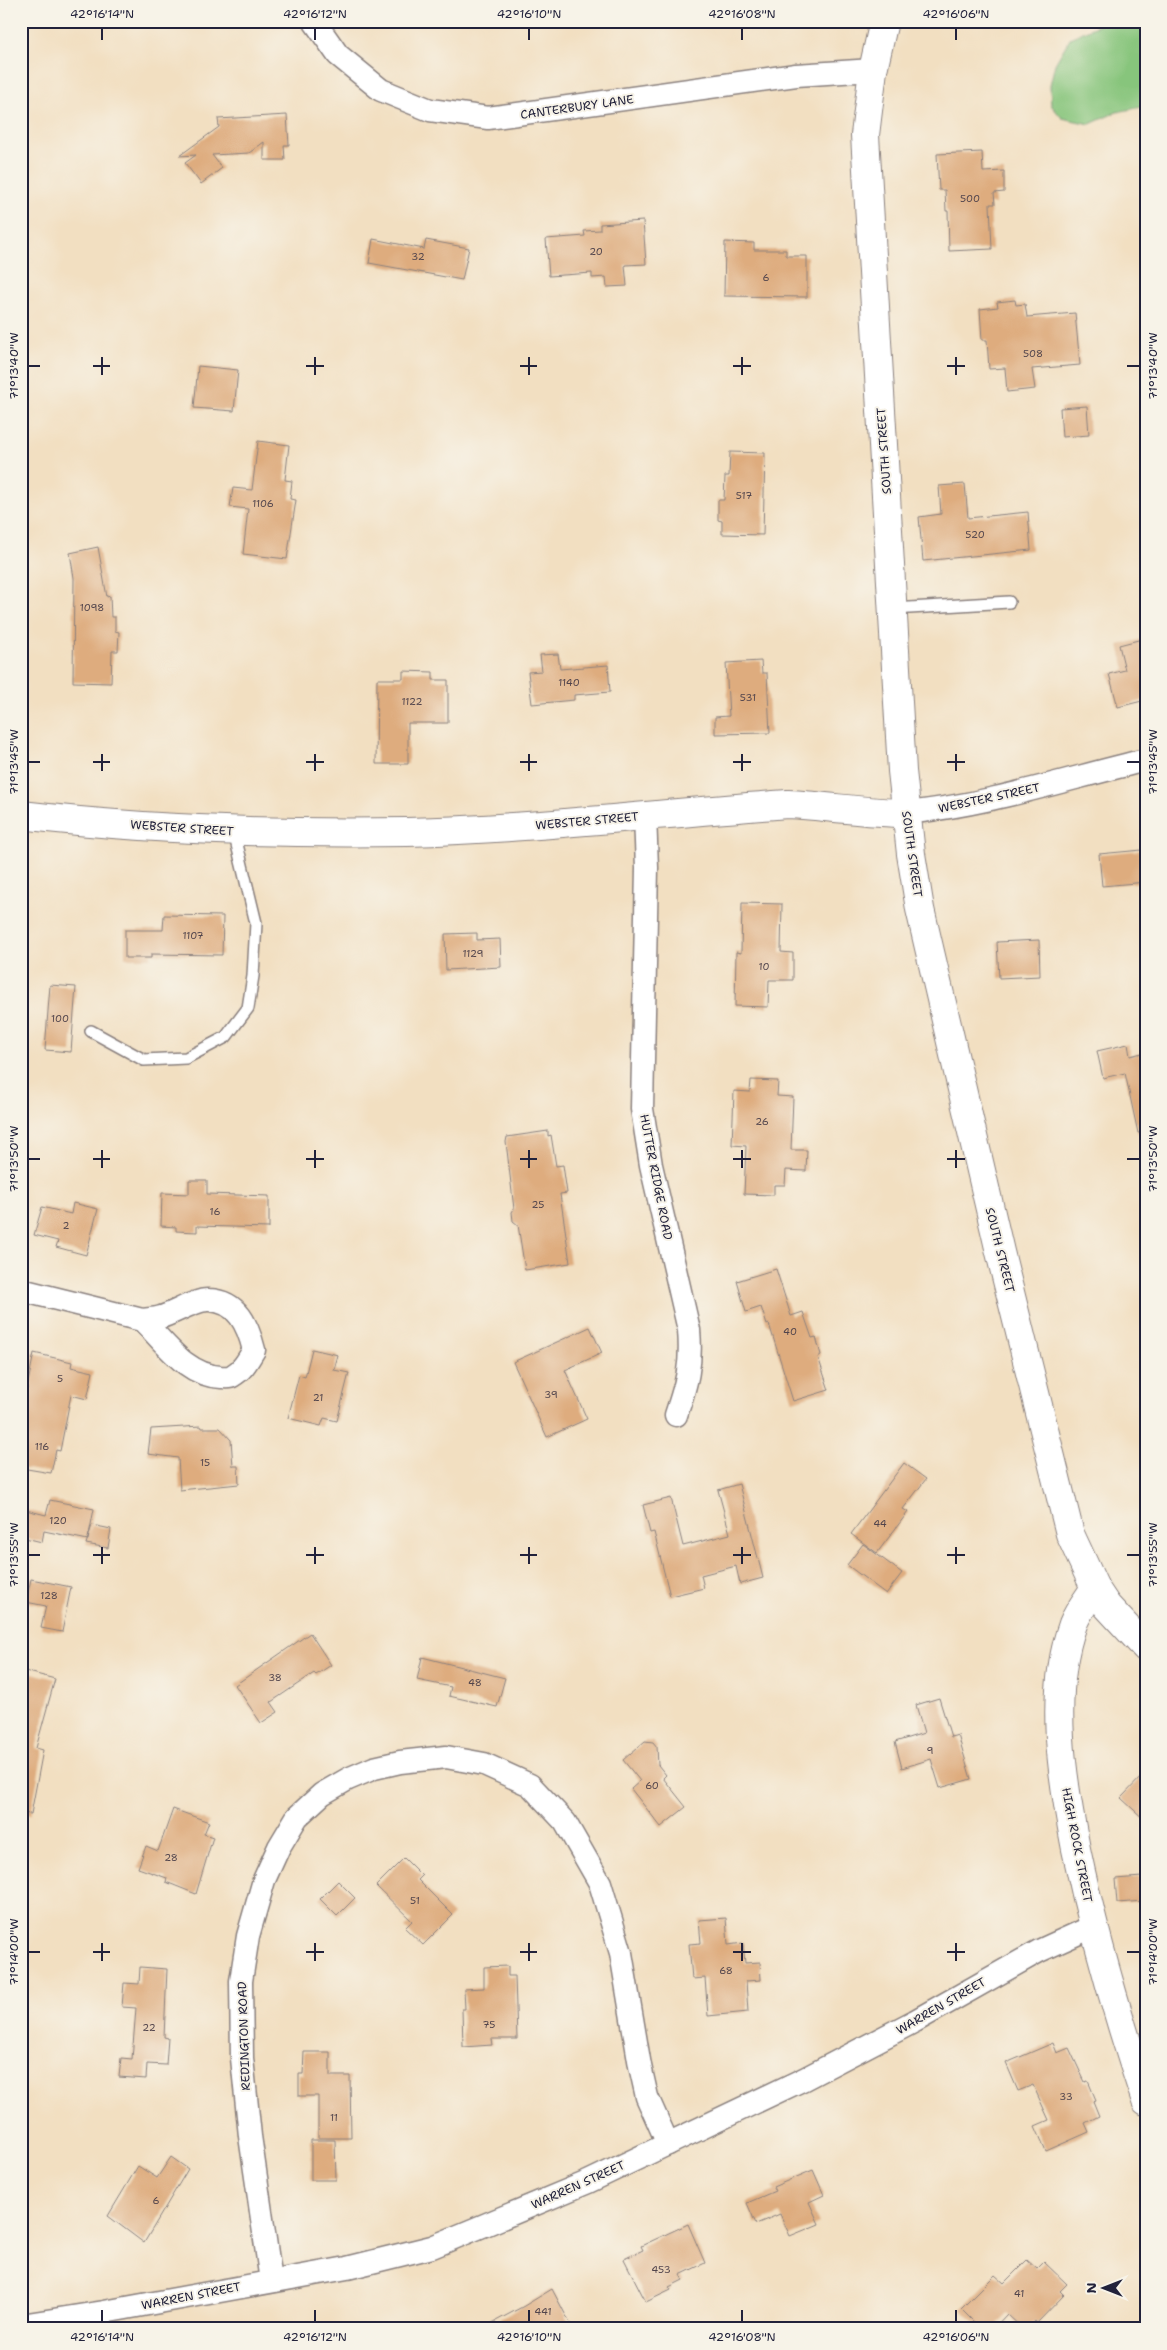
<svg xmlns="http://www.w3.org/2000/svg" width="1167" height="2350" font-family="'Shantell Sans',sans-serif">
  <style>
    .green { fill: #87c57c; stroke: #54745c }
    .building { fill: #deac7e }
    .lines { fill: none; stroke-linecap: round; stroke-linejoin: round }
    .service-casing { stroke: #8a807e; stroke-width: 14 }
    .minor-casing { stroke: #8a807e; stroke-width: 25 }
    .tertiary-casing { stroke: #8a807e; stroke-width: 30 }
    .service { stroke: #fff; stroke-width: 11 }
    .minor { stroke: #fff; stroke-width: 22 }
    .tertiary { stroke: #fff; stroke-width: 28 }
    .ticks { fill: none; stroke: #22223b; stroke-width: 2 }
    .labels { text-anchor: middle; dominant-baseline: central; stroke-width: 4; stroke-linejoin: round; paint-order: stroke }
    .number-label { font-size: 10px; fill: #51444c }
    .street-label { font-size: 12px; fill: #22223b; stroke: #f7f3e8 }
    .neatline { fill: none; stroke: #22223b; stroke-width: 2 }
    .ticks-label { font-size: 12px; text-anchor: middle; fill: #22223b }
  </style>
  <rect width="100%" height="100%" fill="#f7f3e8"/>
  <filter id="ink" filterUnits="userSpaceOnUse"><feTurbulence type="fractalNoise" baseFrequency=".02" numOctaves="2"/><feDisplacementMap in="SourceGraphic" scale="10" xChannelSelector="R" yChannelSelector="G"/><feConvolveMatrix kernelMatrix="1 2 1 2 8 2 1 2 1" color-interpolation-filters="sRGB"/></filter>
  <filter id="wash" filterUnits="userSpaceOnUse"><feTurbulence type="fractalNoise" baseFrequency=".0096" numOctaves="4" result="noise"/><feDisplacementMap in="SourceGraphic" scale="20" xChannelSelector="R" yChannelSelector="G"/><feGaussianBlur stdDeviation="1.12" result="paint"/><feColorMatrix in="noise" values="0 0 0 0 0 0 0 0 0 0 0 0 0 0 0 0 0 1.4 0 .05"/><feComposite in="paint" operator="in"/></filter>
  <g filter="url(#wash)">
    <rect width="100%" height="100%" fill="#f2dfc1"/>
    <!-- green -->
    <polygon class="green" points="1107,21 1146,21 1146,106 1117,112 1090,124 1062,118 1051,105 1050,85 1055,64 1070,38"/>
    <g id="blocks">
      <!-- building -->
      <g class="building">
        <polygon points="287,115 289,145 284,145 285,160 264,160 264,142 249,153 212,155 222,168 201,184 185,163 196,155 179,156 219,127 218,119"/>
        <polygon points="982,152 983,172 1004,171 1004,192 994,193 995,204 990,204 992,249 949,251 948,211 946,211 945,190 939,190 937,154"/>
        <polygon points="643,221 646,264 625,265 627,286 607,287 606,277 592,278 592,273 549,276 546,239 585,236 584,231 600,230 600,224"/>
        <polygon points="373,239 424,249 426,240 469,248 462,280 369,263"/>
        <polygon points="725,242 754,243 754,250 786,250 786,256 807,256 807,297 724,296"/>
        <polygon points="1015,300 1016,305 1025,304 1027,317 1075,313 1080,365 1032,369 1035,389 1007,392 1005,368 989,369 987,340 982,340 980,309 998,307 997,302"/>
        <polygon points="198,366 238,370 234,411 194,408"/>
        <polygon points="1087,406 1089,435 1062,437 1060,408"/>
        <polygon points="258,441 289,445 285,480 292,481 290,499 296,500 287,559 243,554 248,509 230,507 233,488 252,490"/>
        <polygon points="730,452 765,453 763,535 722,534 722,521 718,520 718,500 724,500 725,476 729,476"/>
        <polygon points="965,484 968,518 1028,512 1031,550 923,561 919,517 941,514 939,486"/>
        <polygon points="98,547 107,597 110,596 111,617 115,617 115,631 119,632 118,651 112,651 111,683 73,682 74,578 70,553"/>
        <polygon points="1146,638 1146,700 1118,707 1109,674 1125,670 1119,645"/>
        <polygon points="558,654 560,669 608,665 610,692 574,695 574,700 532,704 528,672 542,671 540,655"/>
        <polygon points="761,661 762,673 767,673 770,733 715,734 715,717 729,716 726,663"/>
        <polygon points="403,671 433,672 433,680 448,680 448,723 408,723 408,764 376,764 377,679 403,679"/>
        <polygon points="1142,850 1142,858 1146,858 1146,882 1102,886 1099,854"/>
        <polygon points="742,903 782,904 781,952 793,953 793,980 769,980 768,1007 735,1006 736,952 741,953"/>
        <polygon points="164,915 223,916 222,955 151,954 151,958 125,958 125,930 163,930"/>
        <polygon points="477,933 477,940 500,939 501,967 446,970 445,934"/>
        <polygon points="1039,940 1040,976 999,978 997,942"/>
        <polygon points="50,985 76,987 71,1052 45,1050"/>
        <polygon points="1128,1044 1130,1056 1146,1052 1146,1132 1138,1133 1125,1073 1103,1078 1097,1051"/>
        <polygon points="751,1080 778,1081 777,1096 793,1097 791,1150 807,1150 806,1171 786,1170 785,1185 774,1185 774,1195 744,1194 746,1146 732,1145 734,1091 750,1092"/>
        <polygon points="548,1131 548,1136 551,1135 556,1166 563,1165 567,1193 560,1194 570,1263 525,1270 518,1225 513,1221 512,1212 514,1209 506,1142 507,1137"/>
        <polygon points="189,1180 207,1180 207,1194 269,1196 269,1228 197,1226 197,1232 176,1231 176,1227 161,1226 162,1193 189,1194"/>
        <polygon points="73,1203 98,1209 86,1255 56,1247 58,1241 34,1235 42,1207 71,1214"/>
        <polygon points="776,1269 791,1316 803,1312 812,1338 816,1337 821,1355 818,1357 829,1390 793,1401 769,1324 767,1325 761,1307 746,1312 737,1281"/>
        <polygon points="590,1327 602,1353 565,1370 587,1419 547,1437 513,1362"/>
        <polygon points="312,1349 338,1355 334,1370 349,1373 337,1421 324,1418 321,1426 288,1418 299,1375 305,1377"/>
        <polygon points="34,1353 72,1362 71,1367 93,1372 87,1399 71,1395 60,1451 56,1450 51,1473 21,1468 21,1417"/>
        <polygon points="201,1426 202,1428 220,1428 231,1440 233,1466 238,1466 239,1484 180,1490 178,1458 148,1454 151,1429"/>
        <polygon points="904,1463 926,1479 903,1509 908,1512 877,1553 851,1534"/>
        <polygon points="739,1484 763,1578 740,1584 736,1566 701,1575 704,1588 670,1596 654,1532 650,1533 643,1505 671,1498 683,1546 730,1534 718,1490"/>
        <polygon points="50,1500 94,1509 88,1540 44,1531 42,1542 21,1537 26,1510 46,1515"/>
        <polygon points="92,1525 111,1529 108,1548 86,1544"/>
        <polygon points="863,1544 902,1573 886,1594 847,1565"/>
        <polygon points="31,1579 71,1587 62,1632 41,1628 46,1606 26,1602"/>
        <polygon points="310,1633 331,1665 316,1675 314,1673 271,1702 278,1712 261,1723 235,1685"/>
        <polygon points="422,1657 505,1678 497,1707 449,1696 451,1687 417,1680"/>
        <polygon points="21,1670 55,1679 36,1748 43,1750 31,1814 21,1813"/>
        <polygon points="939,1698 951,1737 958,1735 971,1779 940,1788 931,1759 902,1768 895,1742 924,1733 916,1705"/>
        <polygon points="645,1741 653,1742 657,1747 658,1765 666,1775 663,1778 686,1807 661,1827 631,1789 640,1781 623,1760"/>
        <polygon points="1146,1772 1146,1821 1121,1798"/>
        <polygon points="173,1809 209,1822 204,1834 213,1837 196,1894 166,1882 167,1878 138,1868 146,1846 158,1851"/>
        <polygon points="404,1858 422,1876 418,1880 453,1915 423,1945 405,1928 412,1921 376,1886"/>
        <polygon points="1142,1877 1144,1901 1117,1903 1115,1879"/>
        <polygon points="338,1881 355,1898 337,1916 320,1899"/>
        <polygon points="726,1918 728,1945 743,1943 745,1963 760,1962 761,1980 746,1981 748,2012 708,2016 705,1978 692,1979 689,1944 701,1943 699,1920"/>
        <polygon points="508,1966 508,1976 515,1976 517,2039 491,2039 492,2045 463,2047 462,2009 465,2009 464,1989 484,1988 484,1967"/>
        <polygon points="140,1967 167,1969 164,2037 168,2038 166,2065 147,2064 146,2079 119,2077 121,2058 132,2059 136,2008 122,2007 124,1983 139,1984"/>
        <polygon points="1053,2043 1057,2053 1069,2048 1085,2082 1088,2081 1096,2100 1093,2101 1099,2116 1085,2123 1089,2132 1046,2151 1035,2126 1049,2120 1033,2085 1018,2091 1006,2063"/>
        <polygon points="304,2052 330,2052 330,2076 350,2076 351,2138 318,2138 318,2096 299,2096 299,2074 303,2074"/>
        <polygon points="311,2140 335,2140 336,2180 311,2180"/>
        <polygon points="171,2157 188,2169 144,2243 108,2216 138,2166 157,2178"/>
        <polygon points="813,2170 824,2195 809,2202 819,2224 790,2236 780,2214 756,2224 747,2203 775,2191 773,2187"/>
        <polygon points="688,2224 705,2263 680,2275 683,2280 669,2287 671,2290 646,2302 624,2259 643,2250 641,2246"/>
        <polygon points="1027,2260 1037,2269 1044,2262 1067,2284 1060,2291 1064,2295 1037,2323 1035,2321 1027,2329 1023,2329 1007,2314 993,2329 981,2329 961,2309 995,2275 1004,2283"/>
        <polygon points="552,2289 573,2329 481,2329 524,2306"/>
      </g>
    </g>
  </g>
  <g filter="url(#ink)">
    <use href="#blocks" fill-opacity="0" stroke="#8a807e" stroke-width="1"/>
    <g class="lines">
      <defs>
        <g id="service">
          <polyline points="893,609 1009,602"/>
          <polyline points="91,1031 144,1060 186,1058 226,1037 248,1008 253,976 256,923 234,832"/>
        </g>
        <g id="minor">
          <polyline points="314,21 338,55 381,90 430,110 488,118 796,75 873,70"/>
          <path d="M906,813C988,805 1066,779 1146,760"/>
          <path d="M645,815L647,868L642,1109L651,1165L689,1330C692,1365 687,1382 676,1415"/>
          <path d="M21,1290L142,1320C148,1319 155,1319 161,1317C175,1313 196,1299 209,1300C238,1301 248,1326 254,1350C248,1360 243,1370 232,1376C229,1378 225,1377 221,1377C186,1376 165,1342 142,1320"/>
          <polyline points="271,2281 250,2136 242,2058 241,1981 248,1936 264,1880 279,1847 297,1817 322,1794 348,1779 374,1768 400,1762 446,1757 484,1764 530,1785 565,1822 600,1883 621,1953 640,2066 647,2097 668,2144"/>
          <polyline points="21,2325 104,2312 347,2268 432,2247 588,2182 804,2079 915,2021 1039,1951 1094,1926"/>
        </g>
        <g id="tertiary">
          <polyline points="884,21 873,70 865,135 902,771 911,854 920,909 1000,1252 1070,1534 1095,1588 1107,1606 1146,1648"/>
          <path d="M21,815C149,830 278,834 407,832C534,829 661,813 788,804C828,806 867,813 906,813"/>
          <path d="M1095,1588C1087,1600 1078,1611 1073,1624C1048,1694 1062,1778 1076,1849C1094,1934 1118,2018 1146,2101"/>
        </g>
      </defs>
      <!-- service casing -->
      <use href="#service" class="service-casing"/>
      <!-- minor casing -->
      <use href="#minor" class="minor-casing"/>
      <!-- tertiary casing -->
      <use href="#tertiary" class="tertiary-casing"/>
      <!-- service -->
      <use href="#service" class="service"/>
      <!-- minor -->
      <use href="#minor" class="minor"/>
      <!-- tertiary -->
      <use href="#tertiary" class="tertiary"/>
    </g>
  </g>
  <!-- ticks -->
  <path class="ticks" d="M102,28V40M315,28V40M529,28V40M742,28V40M956,28V40M102,357V375M315,357V375M529,357V375M742,357V375M956,357V375M28,366H40M93,366H110M306,366H324M520,366H537M733,366H751M947,366H965M1127,366H1140M102,754V771M315,754V771M529,754V771M742,754V771M956,754V771M28,762H40M93,762H110M306,762H324M520,762H537M733,762H751M947,762H965M1127,762H1140M102,1150V1168M315,1150V1168M529,1150V1168M742,1150V1168M956,1150V1168M28,1159H40M93,1159H110M306,1159H324M520,1159H537M733,1159H751M947,1159H965M1127,1159H1140M102,1547V1564M315,1547V1564M529,1547V1564M742,1547V1564M956,1547V1564M28,1555H40M93,1555H110M306,1555H324M520,1555H537M733,1555H751M947,1555H965M1127,1555H1140M102,1943V1961M315,1943V1961M529,1943V1961M742,1943V1961M956,1943V1961M28,1952H40M93,1952H110M306,1952H324M520,1952H537M733,1952H751M947,1952H965M1127,1952H1140M102,2310V2322M315,2310V2322M529,2310V2322M742,2310V2322M956,2310V2322"/>
  <g class="labels">
    <!-- number labels -->
    <g class="number-label">
      <text x="970" y="198">500</text>
      <text x="596" y="251">20</text>
      <text x="418" y="256">32</text>
      <text x="766" y="277">6</text>
      <text x="1033" y="353">508</text>
      <text x="744" y="495">517</text>
      <text x="263" y="503">1106</text>
      <text x="975" y="534">520</text>
      <text x="92" y="607">1098</text>
      <text x="569" y="682">1140</text>
      <text x="748" y="697">531</text>
      <text x="412" y="701">1122</text>
      <text x="193" y="935">1107</text>
      <text x="473" y="953">1129</text>
      <text x="764" y="966">10</text>
      <text x="60" y="1018">100</text>
      <text x="762" y="1121">26</text>
      <text x="538" y="1204">25</text>
      <text x="215" y="1211">16</text>
      <text x="66" y="1225">2</text>
      <text x="790" y="1331">40</text>
      <text x="60" y="1378">5</text>
      <text x="551" y="1394">39</text>
      <text x="318" y="1397">21</text>
      <text x="42" y="1446">116</text>
      <text x="205" y="1462">15</text>
      <text x="58" y="1520">120</text>
      <text x="880" y="1523">44</text>
      <text x="49" y="1595">128</text>
      <text x="275" y="1677">38</text>
      <text x="475" y="1682">48</text>
      <text x="930" y="1750">9</text>
      <text x="652" y="1785">60</text>
      <text x="171" y="1857">28</text>
      <text x="415" y="1900">51</text>
      <text x="726" y="1970">68</text>
      <text x="489" y="2024">75</text>
      <text x="149" y="2027">22</text>
      <text x="1066" y="2096">33</text>
      <text x="334" y="2117">11</text>
      <text x="156" y="2200">6</text>
      <text x="661" y="2269">453</text>
      <text x="1019" y="2293">41</text>
      <text x="543" y="2311">441</text>
    </g>
    <!-- street labels -->
    <g class="street-label">
      <text transform="translate(577 107) rotate(-8)">CANTERBURY LANE</text>
      <text transform="translate(884 451) rotate(-94)">SOUTH STREET</text>
      <text transform="translate(989 798) rotate(-12)">WEBSTER STREET</text>
      <text transform="translate(587 821) rotate(-5)">WEBSTER STREET</text>
      <text transform="translate(182 828) rotate(4)">WEBSTER STREET</text>
      <text transform="translate(912 854) rotate(82)">SOUTH STREET</text>
      <text transform="translate(656 1177) rotate(79)">HUTTER RIDGE ROAD</text>
      <text transform="translate(1000 1250) rotate(76)">SOUTH STREET</text>
      <text transform="translate(1077 1845) rotate(79)">HIGH ROCK STREET</text>
      <text transform="translate(941 2006) rotate(-30)">WARREN STREET</text>
      <text transform="translate(244 2036) rotate(-92)">REDINGTON ROAD</text>
      <text transform="translate(578 2185) rotate(-24)">WARREN STREET</text>
      <text transform="translate(191 2296) rotate(-11)">WARREN STREET</text>
    </g>
  </g>
  <!-- margin -->
  <rect width="1167" height="2350" fill="none" stroke="#f7f3e8" stroke-width="55"/>
  <!-- north arrow -->
  <g transform="translate(1104 2288) rotate(270)" stroke="#f7f3e8" stroke-width="4" paint-order="stroke">
  <path d="M0-4L9 19L0 12L-9 19Z" fill="#22223b"/>
  <text y="-8" font-size="14" font-weight="bold" text-anchor="middle" fill="#22223b">N</text>
  </g>
  <rect x="28" y="28" width="1112" height="2294" class="neatline"/>
  <g class="ticks-label">
    <text x="102" y="18">42°16'14"N</text>
    <text x="315" y="18">42°16'12"N</text>
    <text x="529" y="18">42°16'10"N</text>
    <text x="742" y="18">42°16'08"N</text>
    <text x="956" y="18">42°16'06"N</text>
    <text transform="translate(1153 366) rotate(-90)" y="4">71°13'40"W</text>
    <text transform="translate(14 366) rotate(-90)" y="4">71°13'40"W</text>
    <text transform="translate(1153 762) rotate(-90)" y="4">71°13'45"W</text>
    <text transform="translate(14 762) rotate(-90)" y="4">71°13'45"W</text>
    <text transform="translate(1153 1159) rotate(-90)" y="4">71°13'50"W</text>
    <text transform="translate(14 1159) rotate(-90)" y="4">71°13'50"W</text>
    <text transform="translate(1153 1555) rotate(-90)" y="4">71°13'55"W</text>
    <text transform="translate(14 1555) rotate(-90)" y="4">71°13'55"W</text>
    <text transform="translate(1153 1952) rotate(-90)" y="4">71°14'00"W</text>
    <text transform="translate(14 1952) rotate(-90)" y="4">71°14'00"W</text>
    <text x="102" y="2341">42°16'14"N</text>
    <text x="315" y="2341">42°16'12"N</text>
    <text x="529" y="2341">42°16'10"N</text>
    <text x="742" y="2341">42°16'08"N</text>
    <text x="956" y="2341">42°16'06"N</text>
  </g>
</svg>
